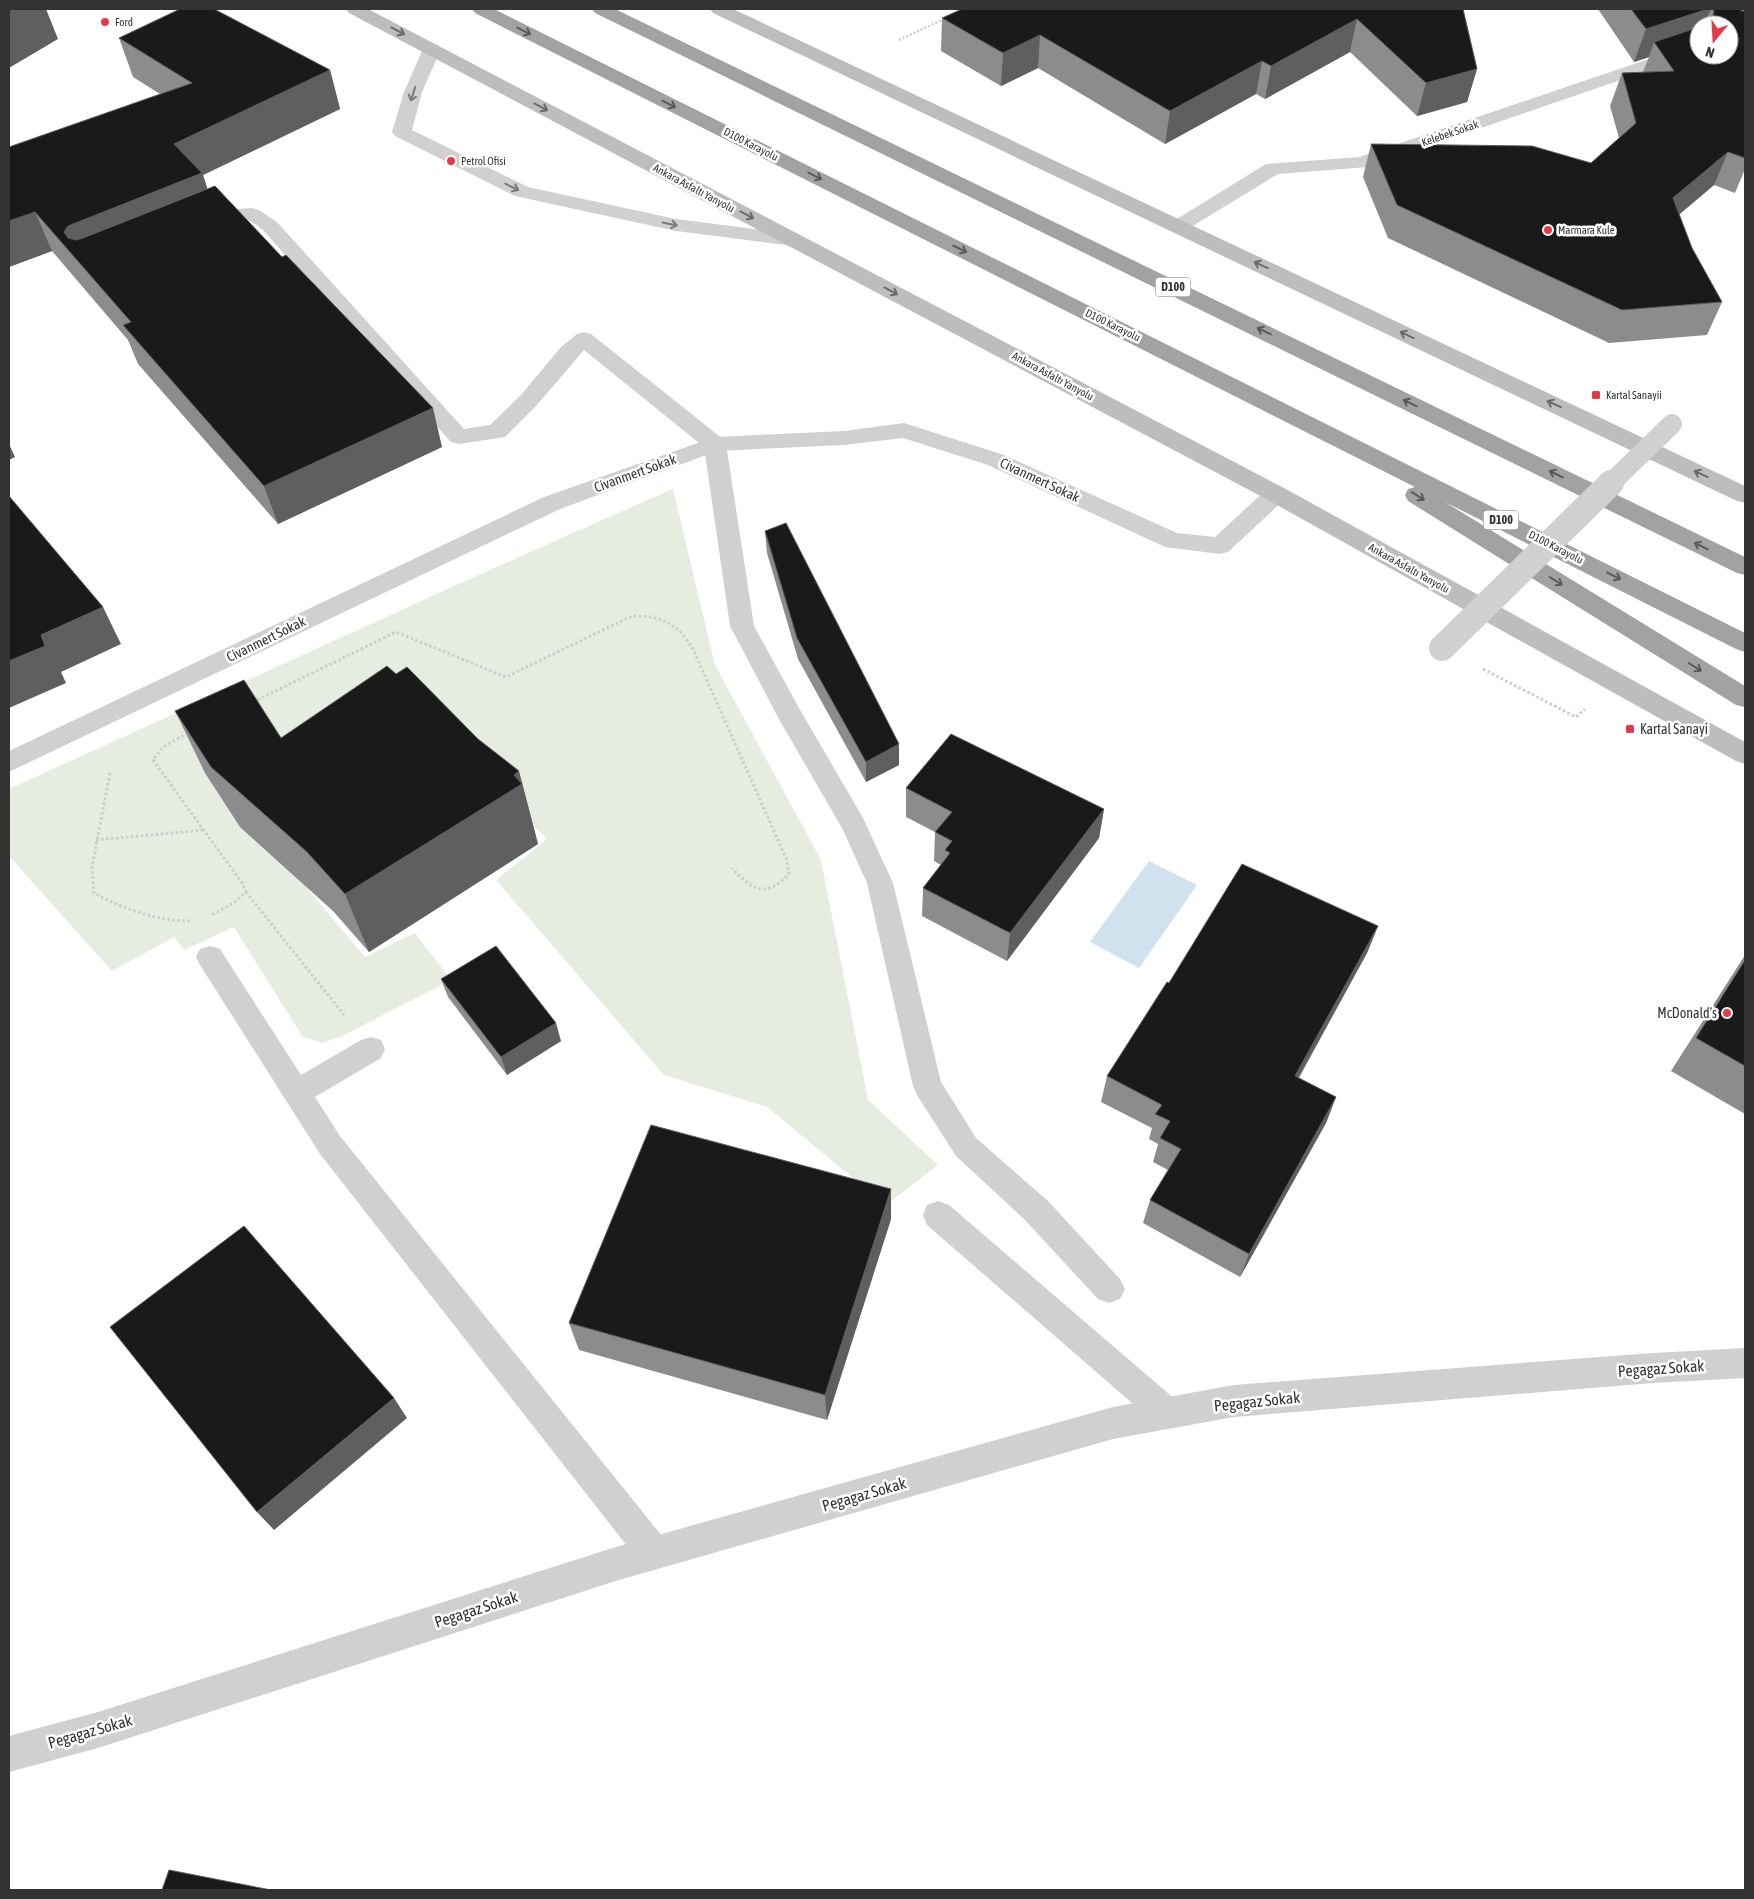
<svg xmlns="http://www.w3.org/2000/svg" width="1754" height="1899" font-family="'Asap Condensed',sans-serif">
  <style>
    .green { fill: #e6ecdf }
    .water { fill: #cfe2ee }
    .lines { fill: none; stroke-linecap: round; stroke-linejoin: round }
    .path-far1 { stroke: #cdcdcd; stroke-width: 2.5; stroke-dasharray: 2 2; stroke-linecap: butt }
    .path { stroke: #cdcdcd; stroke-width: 3; stroke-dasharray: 2.5 2.5; stroke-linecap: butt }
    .service { fill: #d0d0d0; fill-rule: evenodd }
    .minor { fill: #d0d0d0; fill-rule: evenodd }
    .secondary { fill: #bdbdbd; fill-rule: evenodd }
    .trunk { fill: #a2a2a2; fill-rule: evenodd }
    .pedestrian-bridge-far1 { stroke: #d0d0d0; stroke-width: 20 }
    .pedestrian-bridge { stroke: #d0d0d0; stroke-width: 26 }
    .wall { fill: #8c8c8c }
    .shaded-wall { fill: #5f5f5f }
    .building { fill: #1a1a1a; stroke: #5f5f5f }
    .oneway { stroke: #6a6a6a }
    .oneway2 { stroke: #5a5a5a }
    .oneway3 { stroke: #7a7a7a }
    .poi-dot { fill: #e63946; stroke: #fff; stroke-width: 2 }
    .labels { text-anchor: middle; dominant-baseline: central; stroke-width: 5; stroke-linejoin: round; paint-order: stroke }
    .far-poi-label { font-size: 11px; fill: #333; stroke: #fff; text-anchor: start }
    .far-street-label { font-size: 11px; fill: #333; stroke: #fff }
    .shield { fill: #fff; stroke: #707070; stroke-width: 1 }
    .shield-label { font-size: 12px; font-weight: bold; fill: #333 }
    .street-label { font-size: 14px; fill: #333; stroke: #fff }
    .poi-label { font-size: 14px; fill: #333; stroke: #fff; text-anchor: start }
    .near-street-label { font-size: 16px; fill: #333; stroke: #fff }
  </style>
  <rect width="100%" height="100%" fill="#fff"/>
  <!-- green -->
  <path class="green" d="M673,489L715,665L821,860L868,1100L938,1165L886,1205L767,1107L664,1075L496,880L547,839L427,722L253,824L365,957L415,933L451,980L344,1035L323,1043L303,1037L234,927L184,950L174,937L112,971L9,856V789C230,689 450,586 673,489Z"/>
  <!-- water -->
  <polygon class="water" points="1149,861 1197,885 1139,968 1090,942"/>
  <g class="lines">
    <!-- path-far1 -->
    <polyline class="path-far1" points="899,40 944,19"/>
    <!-- path -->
    <g class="path">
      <polyline points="1483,669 1576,717 1585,709"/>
      <path d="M253,702L396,632L506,677L632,616L652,617L667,622L680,631L692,647L786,858L789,874C766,899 752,890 732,868"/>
      <polyline points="188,733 163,747 153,760 242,883 246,892 235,902 210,916"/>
      <path d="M110,773L92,867L94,893C122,909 158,921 190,921"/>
      <polyline points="96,840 204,830"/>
      <polyline points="246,892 344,1015"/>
    </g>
    <!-- service -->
    <g class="service">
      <polygon points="432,44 438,45 441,49 422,92 412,130 528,187 676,219 793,234 800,236 803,240 800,244 793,246 676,231 515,196 395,136 392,132 404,92 423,49 426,45"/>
      <path d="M252,208L259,210L277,222L464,429L490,425L521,395L561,347L577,334L584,332L591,334L723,439L726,444L754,626L799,708L863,818L893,883L941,1082L976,1138L1048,1201L1120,1279L1125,1289L1120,1299L1109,1303L1098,1299L1026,1221L956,1156L917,1095L913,1086L867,883L842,828L780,721L730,626L704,447L584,350L537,405L505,437L459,444L451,442L263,230C259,227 254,223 250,221C233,214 217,233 200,229L197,225C207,211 236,209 252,208Z"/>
      <polygon points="210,946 220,949 301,1075 361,1040 371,1037 381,1040 385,1049 381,1058 315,1097 340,1136 666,1541 671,1553 666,1565 654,1570 642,1565 320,1154 200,965 196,957 200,949"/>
      <polygon points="938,1201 949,1205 1177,1401 1182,1412 1177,1423 1166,1428 1155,1423 927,1225 923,1215 927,1205"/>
    </g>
    <!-- minor -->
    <g class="minor">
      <polygon points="1699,42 1699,53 1368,167 1278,174 1186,230 1179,232 1172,230 1169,226 1172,222 1266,164 1359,157"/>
      <polygon points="904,423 1004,455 1177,533 1215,537 1268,488 1276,486 1284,488 1287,494 1284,500 1228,552 1220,554 1165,547 988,465 903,438 844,445 717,451 560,509 9,772 9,751 544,497 715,437 844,431"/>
      <polygon points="1745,1348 1745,1378 1653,1383 1234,1417 1113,1439 619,1580 98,1748 9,1772 9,1736 98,1712 619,1546 1113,1407 1234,1385 1653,1353"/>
    </g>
    <!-- secondary -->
    <g class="secondary">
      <polygon points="346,9 368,9 1284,488 1745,742 1745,764 1736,761 1268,500 349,13"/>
      <polygon points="710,9 733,9 1745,486 1745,503 1737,501 713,13"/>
    </g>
    <!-- trunk -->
    <g class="trunk">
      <polygon points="472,9 494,9 1745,633 1745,652 1736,649 1445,502 1745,686 1745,707 1736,705 1408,501 1405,495 1408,489 1415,487 475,13"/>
      <polygon points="592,9 615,9 1745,557 1745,575 1737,573 595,13"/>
    </g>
    <!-- pedestrian-bridge-far1 -->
    <polyline class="pedestrian-bridge-far1" points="1610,484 1672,424"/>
    <!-- pedestrian-bridge -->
    <polyline class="pedestrian-bridge" points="1442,648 1611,483"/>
  </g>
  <!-- wall -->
  <g class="wall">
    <polygon points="1463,9 1477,69 1467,102 1417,116 1350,52 1265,99 1256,94 1165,144 1038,68 1001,86 941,51 942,18"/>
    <polygon points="1598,9 1745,9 1745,169 1735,193 1714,185 1679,215 1692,248 1722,302 1707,335 1609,343 1388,238 1363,177 1371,144 1591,163 1619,138 1610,106 1622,73 1643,72 1649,57 1634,62"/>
    <polygon points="119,38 330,70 340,109 203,175 207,189 442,447 278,524 138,364 128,340 52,251 9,267 9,147 160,94 133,77"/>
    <polygon points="765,531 899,765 866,782 798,659 767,553"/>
    <polygon points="175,711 281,738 522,783 538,844 369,952 333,911 240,827 205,773"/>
    <polygon points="906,788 1104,809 1099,838 1007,961 922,916 923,888 941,865 934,861 935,832 906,817"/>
    <polygon points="1378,926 1367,953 1299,1078 1336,1097 1326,1123 1240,1277 1143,1223 1150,1200 1168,1170 1153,1162 1158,1144 1149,1139 1152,1128 1101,1102 1107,1076 1169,983"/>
    <polygon points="1745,955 1745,1114 1671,1071"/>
    <polygon points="441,979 561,1041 507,1075 448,997"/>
    <polygon points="891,1219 827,1420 579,1350 569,1323"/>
  </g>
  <!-- shaded-wall -->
  <g class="shaded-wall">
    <polygon points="9,9 46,9 58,39 9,68"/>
    <polygon points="1708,9 1711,9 1704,25 1699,25 1699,39 1654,42 1649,57 1634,62 1646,29"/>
    <polygon points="1357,19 1350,52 1265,99 1271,66"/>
    <polygon points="1040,35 1038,68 1001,86 1003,53"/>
    <polygon points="1262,61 1256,94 1165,144 1170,111"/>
    <polygon points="1477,69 1467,102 1417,116 1426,83"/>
    <polygon points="330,70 340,109 203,175 215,212 84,265 64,232 68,226 174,144"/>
    <polygon points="1728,152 1714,185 1659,231 1673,198"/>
    <polygon points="35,212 52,251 9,267 9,221"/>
    <polygon points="433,408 442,447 278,524 264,486"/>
    <polygon points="9,444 15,457 9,460"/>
    <polygon points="103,607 121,644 61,672 66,683 9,708 9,661 41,635"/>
    <polygon points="899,744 899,765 866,782 866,762"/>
    <polygon points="519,771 538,844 369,952 345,894"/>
    <polygon points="1104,809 1099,838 1007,961 1010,933"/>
    <polygon points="1378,926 1367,953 1285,1102 1295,1076"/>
    <polygon points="556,1023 561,1041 507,1075 501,1057"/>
    <polygon points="1336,1097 1326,1123 1240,1277 1249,1254"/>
    <polygon points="891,1189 891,1219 827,1420 825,1395"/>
    <polygon points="394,1398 407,1418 274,1530 257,1512"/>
  </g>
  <!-- building -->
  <g class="building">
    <polygon points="180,9 214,9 330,70 174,144 202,173 68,226 64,232 68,238 76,240 83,238 215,186 282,257 286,255 433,408 264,486 123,325 131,322 35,212 9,221 9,147 192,83 119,38"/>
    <polygon points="962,9 1463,9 1477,69 1426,83 1357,19 1271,66 1262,61 1170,111 1040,35 1003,53 942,18"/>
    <polygon points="1631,9 1708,9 1646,29"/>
    <polygon points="1713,9 1741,9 1741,11 1745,11 1745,158 1728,152 1673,198 1692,248 1722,302 1622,310 1397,205 1371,144 1532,146 1591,163 1636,123 1622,73 1674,71 1654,42 1699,27 1699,55 1729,55 1729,25 1704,25 1712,22 1714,9"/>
    <polygon points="9,496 103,607 41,635 45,646 9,661"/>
    <polygon points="786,523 899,744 866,762 797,638 765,531"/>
    <polygon points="387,666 396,674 407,667 478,739 519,771 514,775 522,784 345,894 307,852 211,767 175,711 244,680 281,738"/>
    <polygon points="951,734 1104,809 1010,933 923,888 950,853 945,850 952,841 935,832 952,812 906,788"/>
    <polygon points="1242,864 1378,926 1295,1076 1336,1097 1249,1254 1150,1200 1181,1149 1160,1138 1170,1121 1155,1114 1162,1105 1107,1076 1167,982 1169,983"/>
    <polygon points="496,946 556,1023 501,1057 441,979"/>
    <polygon points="1745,960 1745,1066 1696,1038"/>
    <polygon points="651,1125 891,1189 825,1395 569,1323"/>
    <polygon points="244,1226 394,1398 257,1512 110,1327"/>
    <polygon points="169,1870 271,1890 162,1890"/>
  </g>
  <!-- one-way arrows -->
  <defs><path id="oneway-shaft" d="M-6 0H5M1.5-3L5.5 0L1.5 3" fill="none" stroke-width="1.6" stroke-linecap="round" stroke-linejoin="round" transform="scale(1.25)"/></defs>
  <g class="oneway">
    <use href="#oneway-shaft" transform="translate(398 31) rotate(28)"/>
    <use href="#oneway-shaft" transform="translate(541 107) rotate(28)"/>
    <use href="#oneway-shaft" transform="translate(747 215) rotate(28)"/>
    <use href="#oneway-shaft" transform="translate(1261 265) rotate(-155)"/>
    <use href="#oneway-shaft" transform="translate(891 291) rotate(28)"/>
    <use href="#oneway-shaft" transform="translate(1407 335) rotate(-155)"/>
    <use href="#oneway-shaft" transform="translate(1554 404) rotate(-155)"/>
    <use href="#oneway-shaft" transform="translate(1701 474) rotate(-155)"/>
  </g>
  <g class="oneway2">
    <use href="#oneway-shaft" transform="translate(524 31) rotate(27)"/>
    <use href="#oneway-shaft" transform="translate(669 104) rotate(27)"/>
    <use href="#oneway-shaft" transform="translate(815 176) rotate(27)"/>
    <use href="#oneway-shaft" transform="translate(960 249) rotate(26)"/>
    <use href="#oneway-shaft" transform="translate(1264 331) rotate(-154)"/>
    <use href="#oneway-shaft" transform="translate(1410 403) rotate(-154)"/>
    <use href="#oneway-shaft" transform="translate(1556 474) rotate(-154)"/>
    <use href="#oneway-shaft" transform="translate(1418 496) rotate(32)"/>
    <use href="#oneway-shaft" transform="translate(1701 546) rotate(-154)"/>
    <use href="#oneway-shaft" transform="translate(1614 576) rotate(27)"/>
    <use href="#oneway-shaft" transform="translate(1556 581) rotate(32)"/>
    <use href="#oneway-shaft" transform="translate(1695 667) rotate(32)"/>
  </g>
  <g class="oneway3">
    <use href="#oneway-shaft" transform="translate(413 94) rotate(108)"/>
    <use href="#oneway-shaft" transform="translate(512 187) rotate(26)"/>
    <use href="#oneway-shaft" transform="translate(670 224) rotate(12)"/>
  </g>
  <!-- markers -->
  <g class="poi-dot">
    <circle cx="105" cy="22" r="5"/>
    <circle cx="451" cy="161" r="5"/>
    <circle cx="1548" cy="230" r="5"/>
    <rect x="1591" y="390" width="10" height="10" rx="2.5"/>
    <rect x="1625" y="724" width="10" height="10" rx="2.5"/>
    <circle cx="1727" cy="1013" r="5"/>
  </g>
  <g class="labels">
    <!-- far-poi labels -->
    <g class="far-poi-label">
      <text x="115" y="22">Ford</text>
      <text x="461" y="161">Petrol Ofisi</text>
      <text x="1558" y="230">Marmara Kule</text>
      <text x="1606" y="395">Kartal Sanayii</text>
    </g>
    <!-- far-street labels -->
    <g class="far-street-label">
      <text transform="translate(1450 133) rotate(-19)">Kelebek Sokak</text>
      <text transform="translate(751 144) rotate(27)">D100 Karayolu</text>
      <text transform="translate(694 188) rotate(28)">Ankara Asfaltı Yanyolu</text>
      <text transform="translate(1113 325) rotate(26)">D100 Karayolu</text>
      <text transform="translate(1053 376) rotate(28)">Ankara Asfaltı Yanyolu</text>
      <text transform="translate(1556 547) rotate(27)">D100 Karayolu</text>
      <text transform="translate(1409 568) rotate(29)">Ankara Asfaltı Yanyolu</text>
    </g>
    <!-- shield labels -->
    <g class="shield">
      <rect x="1155.5" y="277.5" width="35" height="19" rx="4"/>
      <rect x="1483.5" y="510.5" width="35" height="19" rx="4"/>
    </g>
    <g class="shield-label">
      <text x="1173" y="287">D100</text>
      <text x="1501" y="520">D100</text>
    </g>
    <!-- street labels -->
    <g class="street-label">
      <text transform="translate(635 473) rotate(-20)">Civanmert Sokak</text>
      <text transform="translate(1040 480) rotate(25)">Civanmert Sokak</text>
      <text transform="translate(266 639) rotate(-26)">Civanmert Sokak</text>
    </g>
    <!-- poi labels -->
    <g class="poi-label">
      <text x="1640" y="729">Kartal Sanayi</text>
      <text x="1717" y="1013" text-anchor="end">McDonald's</text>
    </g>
    <!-- near-street labels -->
    <g class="near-street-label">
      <text transform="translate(1661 1368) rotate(-4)">Pegagaz Sokak</text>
      <text transform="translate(1257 1401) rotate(-6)">Pegagaz Sokak</text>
      <text transform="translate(864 1494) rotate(-16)">Pegagaz Sokak</text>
      <text transform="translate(476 1609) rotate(-18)">Pegagaz Sokak</text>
      <text transform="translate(90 1731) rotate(-16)">Pegagaz Sokak</text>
    </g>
  </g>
  <!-- border -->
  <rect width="1754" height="1899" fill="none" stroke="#333333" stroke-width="20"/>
  <!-- north arrow -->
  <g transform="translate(1714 40) rotate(198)"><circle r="24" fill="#ffffff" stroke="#adadad"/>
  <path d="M0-4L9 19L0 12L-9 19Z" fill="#e63946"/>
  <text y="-8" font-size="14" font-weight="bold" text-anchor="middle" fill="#333333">N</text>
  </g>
</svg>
